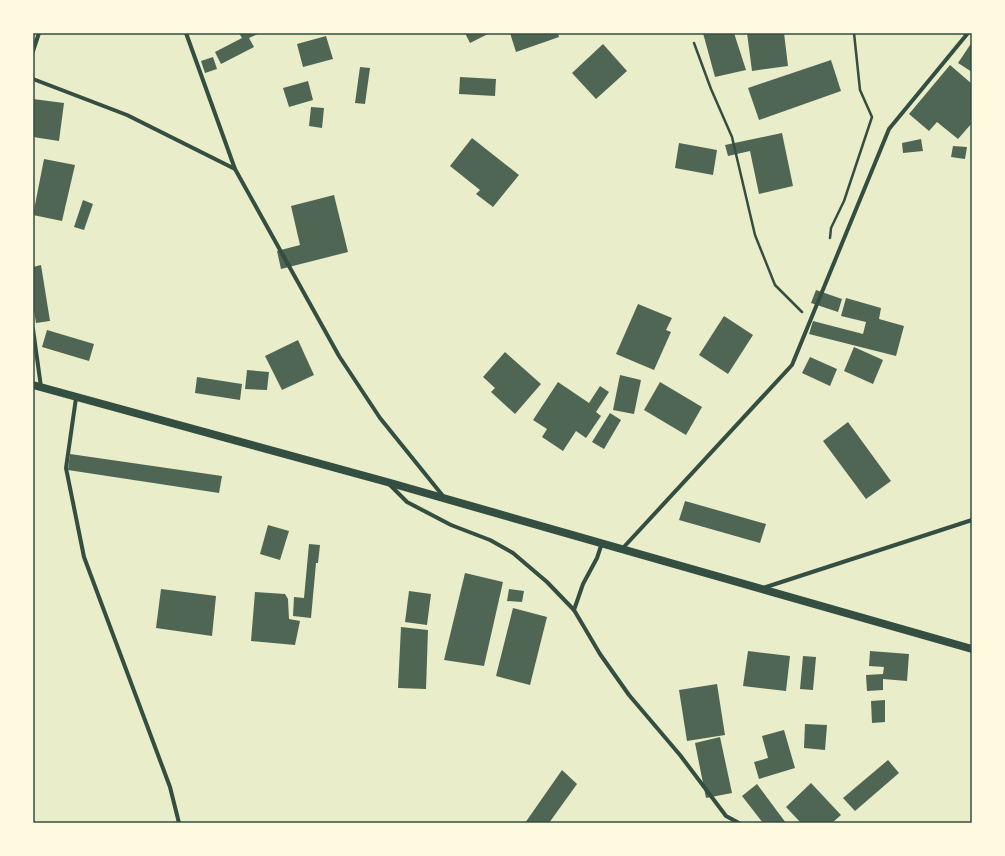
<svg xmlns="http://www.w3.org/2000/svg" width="1005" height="856" font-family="'Exo 2',sans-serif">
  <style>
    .building { fill: #4f6655 }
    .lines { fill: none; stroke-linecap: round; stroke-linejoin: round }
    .path { stroke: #344e41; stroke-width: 2.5 }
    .minor { stroke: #344e41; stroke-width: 4 }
    .secondary { stroke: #344e41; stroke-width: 8 }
    .neatline { fill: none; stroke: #344e41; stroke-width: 1.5 }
  </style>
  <rect width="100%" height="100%" fill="#e9edc9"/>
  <!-- building -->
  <g class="building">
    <polygon points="239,33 260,33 249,38 254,47 221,64 215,52 242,38"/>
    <polygon points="465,33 490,33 470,43"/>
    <polygon points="510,33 558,33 559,37 516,52"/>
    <polygon points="703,33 734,33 746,70 715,77"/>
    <polygon points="747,33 784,33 788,66 752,71"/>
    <polygon points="326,36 333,59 303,67 297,44"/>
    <polygon points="972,42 972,72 958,63"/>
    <polygon points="603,44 627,71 596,99 572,73"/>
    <polygon points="213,57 217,69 205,73 201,61"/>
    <polygon points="831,60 841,91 759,120 748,88"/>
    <polygon points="950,65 972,84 972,119 970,121 972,123 958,139 937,122 929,131 909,114"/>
    <polygon points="360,67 370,68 365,104 355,103"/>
    <polygon points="460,77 496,79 495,96 459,94"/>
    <polygon points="308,81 313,100 289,107 283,88"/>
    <polygon points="33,99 64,103 59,141 33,137"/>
    <polygon points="311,107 324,108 322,128 309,126"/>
    <polygon points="782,133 793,186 759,194 750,151 728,156 725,145"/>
    <polygon points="472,138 519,175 493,207 476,194 480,190 450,166"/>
    <polygon points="921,139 923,151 903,153 902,143"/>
    <polygon points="679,143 717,150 713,175 675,168"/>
    <polygon points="953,146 967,147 965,159 951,157"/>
    <polygon points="44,159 75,165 62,221 33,215"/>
    <polygon points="334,195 348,252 281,269 277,251 300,245 291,206"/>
    <polygon points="83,200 93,204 84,230 74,227"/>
    <polygon points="41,265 50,321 36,323 33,304 33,267"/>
    <polygon points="816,290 842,299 838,312 811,303"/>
    <polygon points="846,298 881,308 879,319 904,326 896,356 809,334 813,321 863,334 866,322 841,316"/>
    <polygon points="638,304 672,318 666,330 671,332 654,370 616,354"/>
    <polygon points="724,316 753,335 728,374 699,355"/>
    <polygon points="47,330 94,344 89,361 42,347"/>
    <polygon points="298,340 314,375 282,390 265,356"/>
    <polygon points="854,347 883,360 873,384 844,371"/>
    <polygon points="505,352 541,384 515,414 491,392 495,388 483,377"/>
    <polygon points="810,357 837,369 830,386 802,373"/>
    <polygon points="247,370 269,372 267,390 245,389"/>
    <polygon points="620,375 641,380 634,414 613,410"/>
    <polygon points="197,377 242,384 240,400 195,393"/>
    <polygon points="558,382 589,403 600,386 609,392 596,412 601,416 586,438 576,431 563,451 542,437 547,429 533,420"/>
    <polygon points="660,382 702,407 686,435 644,410"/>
    <polygon points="610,413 621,420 604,449 592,442"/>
    <polygon points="848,422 891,481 866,499 823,441"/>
    <polygon points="70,454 222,476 219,493 68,470"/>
    <polygon points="685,501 766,524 760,543 679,520"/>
    <polygon points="268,525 289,531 280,560 260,554"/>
    <polygon points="309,544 320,545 318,563 316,563 311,618 293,616 294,597 304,598"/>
    <polygon points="465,573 503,582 484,666 444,660"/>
    <polygon points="161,589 216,596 212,636 156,628"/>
    <polygon points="509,589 524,591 522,602 507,601"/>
    <polygon points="409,591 431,594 427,625 405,622"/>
    <polygon points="255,592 285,594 288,599 289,619 300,621 295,645 251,641"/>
    <polygon points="513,608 547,617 530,685 496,676"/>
    <polygon points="401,627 428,630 426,689 398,688"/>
    <polygon points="748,651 790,656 786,691 743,686"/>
    <polygon points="870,651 909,654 907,681 883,679 883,690 867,691 866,675 883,674 884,667 869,666"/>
    <polygon points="803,656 816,657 813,690 800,689"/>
    <polygon points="717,684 725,735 687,741 679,690"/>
    <polygon points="885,700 885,722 872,723 871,701"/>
    <polygon points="805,724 827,725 825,750 804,748"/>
    <polygon points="784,730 795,768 759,779 754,762 768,758 762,736"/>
    <polygon points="720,737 732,793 706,798 695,743"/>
    <polygon points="888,760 899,773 855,811 843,798"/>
    <polygon points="562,770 577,784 549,823 525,823"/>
    <polygon points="811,783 841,815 832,823 801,823 786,807"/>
    <polygon points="757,784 786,823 763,823 742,796"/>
  </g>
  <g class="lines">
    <!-- path -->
    <g class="path">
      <polyline points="694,43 711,89 732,137 755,235 775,285 802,312"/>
      <polyline points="830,238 831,228 844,201 872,117 860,90 854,33"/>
    </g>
    <!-- minor -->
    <g class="minor">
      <polyline points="186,33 235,169 339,356 380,418 443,496"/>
      <polyline points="33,51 39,33"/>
      <polyline points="33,79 127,115 235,169"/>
      <polyline points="33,329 41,387"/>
      <polyline points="76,398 66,468 84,557 170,787 179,823"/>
      <polyline points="390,485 407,502 451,525 490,540 513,553 547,582 574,610"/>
      <polyline points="602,543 597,558 583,584 574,610 600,654 629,695 680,755 726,816 739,823"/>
      <polyline points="622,549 792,365 889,129 968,33"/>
      <polyline points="763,588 972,520"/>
    </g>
    <!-- secondary -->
    <polyline class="secondary" points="33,385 387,482 972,649"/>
  </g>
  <!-- border -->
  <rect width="1005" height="856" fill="none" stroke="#fefae0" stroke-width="68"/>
  <rect x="34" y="34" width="937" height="788" class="neatline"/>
</svg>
